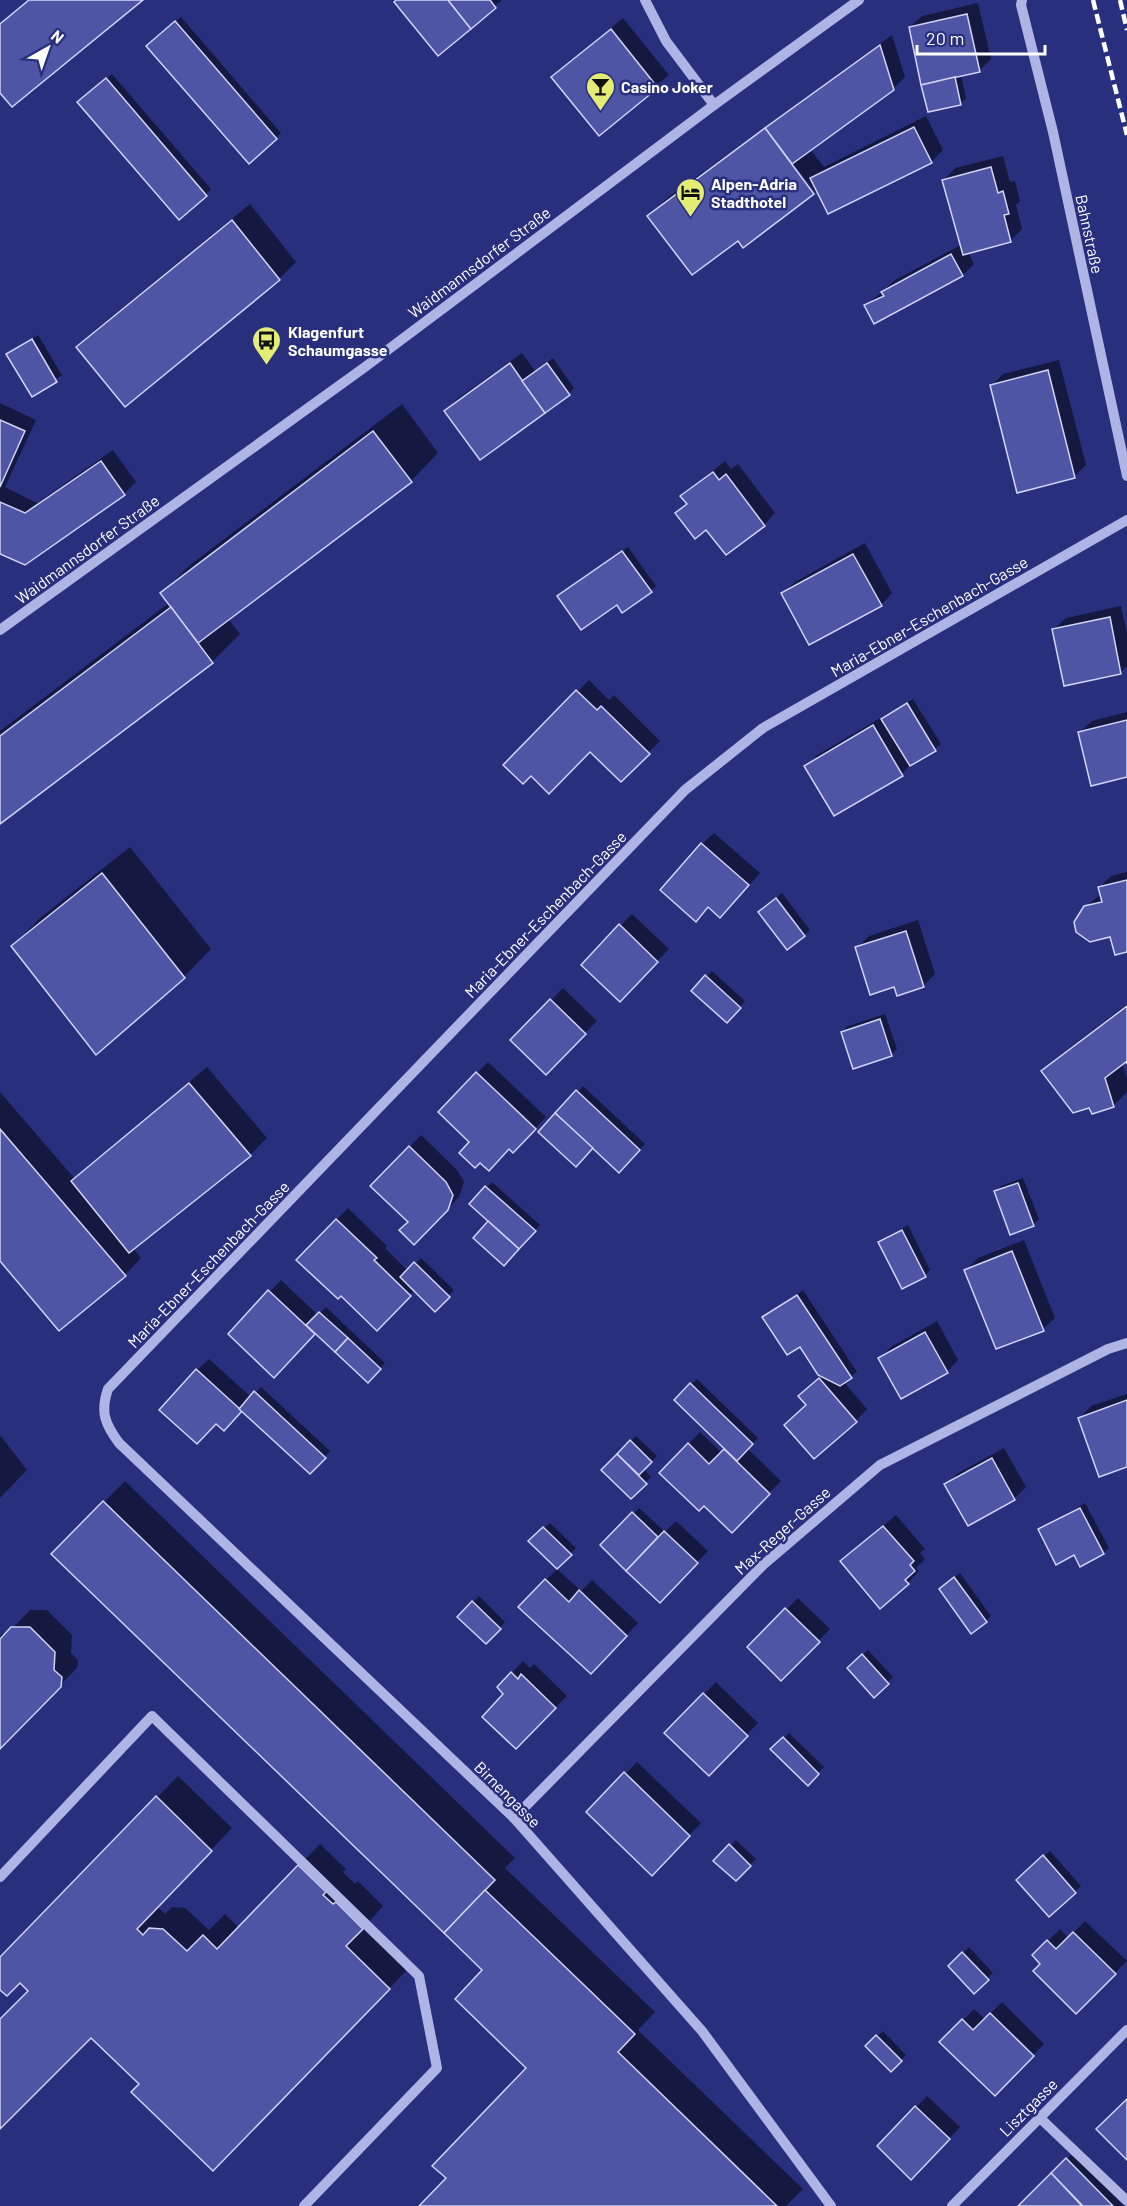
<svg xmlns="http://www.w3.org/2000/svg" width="1127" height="2206" font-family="Barlow,sans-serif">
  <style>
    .shadow { fill: #0007 }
    .building { fill: #4d55a4; stroke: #d1d4f4; stroke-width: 1.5 }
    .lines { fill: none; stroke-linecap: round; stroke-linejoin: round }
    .minor { stroke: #aeb4e4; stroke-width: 10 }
    .rail { stroke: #fff; stroke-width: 4.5; stroke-dasharray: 10 4.5; stroke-linecap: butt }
    .labels { text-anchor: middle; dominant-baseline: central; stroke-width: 5; stroke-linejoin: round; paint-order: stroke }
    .poi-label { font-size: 16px; font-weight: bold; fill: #fff; stroke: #282f7d; text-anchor: start }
    .street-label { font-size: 16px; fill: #fff; stroke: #282f7d }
  </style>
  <rect width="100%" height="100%" fill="#282f7d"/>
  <!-- shadow -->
  <g class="shadow">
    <polygon points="398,0 502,0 438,53"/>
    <polygon points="978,3 991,59 979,71 961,75 966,98 960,104 910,27 922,16"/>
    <polygon points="181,17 281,133 276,138 154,41"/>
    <polygon points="623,18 669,75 599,134 553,77"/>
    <polygon points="892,35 905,77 893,89 810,149 824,167 926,116 943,150 931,162 815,192 792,162 738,239 649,216 666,199"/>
    <polygon points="112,74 211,189 206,195 85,97"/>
    <polygon points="1003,156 1010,182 1015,181 1020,201 1016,205 1022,229 1010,241 968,252 974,264 963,275 866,306 895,280 961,245 944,180 955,168"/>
    <polygon points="250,204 296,262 279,279 125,404 78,347 95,330"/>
    <polygon points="38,335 62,375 32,395 8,355"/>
    <polygon points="522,353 535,371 553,358 574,388 569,394 446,411 457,399"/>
    <polygon points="1059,360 1086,465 1074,477 992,385 1003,374"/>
    <polygon points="0,403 36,420 5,487 37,503 113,450 136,482 124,494 24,564 0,553"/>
    <polygon points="402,404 438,453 411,481 228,619 240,634 212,662 0,822 0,731 169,603 162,593 190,565"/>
    <polygon points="725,461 731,469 738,464 775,513 764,525 707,528 677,513 687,503 682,496"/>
    <polygon points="865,543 892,593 881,605 783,593 795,582"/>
    <polygon points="628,547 656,586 651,591 617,603 565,591"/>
    <polygon points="1121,606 1127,634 1127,666 1121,672 1054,629 1066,618"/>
    <polygon points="589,680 609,700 614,695 660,741 621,780 591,750 531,774 505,765"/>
    <polygon points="913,699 941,744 913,762 902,774 834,814 806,767 817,755"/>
    <polygon points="1127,712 1127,776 1080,732 1092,721"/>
    <polygon points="714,833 760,873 732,905 702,844"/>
    <polygon points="130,847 211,949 184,977 13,946 40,918"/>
    <polygon points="1127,872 1127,951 1085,907 1101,894 1099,888 1111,876"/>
    <polygon points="782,893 810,930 788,948 765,907"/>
    <polygon points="632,914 669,949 620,1000 620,926"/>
    <polygon points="918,920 935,974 923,986 857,948 869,936"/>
    <polygon points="712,971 745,1001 727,1021 694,990"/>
    <polygon points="563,988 597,1021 546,1073 512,1040"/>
    <polygon points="1127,1004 1127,1062 1122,1063 1127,1078 1127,1092 1114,1105 1092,1112 1090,1106 1043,1071 1060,1055"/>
    <polygon points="885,1014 897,1049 891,1055 842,1032 848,1026"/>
    <polygon points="488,1062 546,1117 513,1151 471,1142 477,1073"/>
    <polygon points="207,1067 267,1138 250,1155 133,1248 141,1258 125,1275 0,1258 0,1092 75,1179"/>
    <polygon points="583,1086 645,1144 619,1171 593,1147 540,1132"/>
    <polygon points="421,1135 457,1170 464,1182 459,1197 414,1243 410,1222 372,1186"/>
    <polygon points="1023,1178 1039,1219 1033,1225 995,1192 1001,1186"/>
    <polygon points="492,1182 540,1225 510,1258 490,1221 471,1204"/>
    <polygon points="348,1208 387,1246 385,1248 408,1271 421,1258 454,1290 435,1310 415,1290 377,1328 341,1293 298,1260"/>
    <polygon points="908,1225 930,1270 925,1276 880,1242"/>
    <polygon points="1024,1240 1055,1318 1043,1329 966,1270 978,1258"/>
    <polygon points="281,1280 318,1315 326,1307 385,1363 368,1381 315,1332 285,1364 230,1334"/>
    <polygon points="803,1290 857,1372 844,1382 867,1409 856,1421 808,1405 800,1396 822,1375 801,1345 764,1318"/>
    <polygon points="937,1321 958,1360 947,1372 880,1358 891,1347"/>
    <polygon points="209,1359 251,1397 261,1387 330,1451 310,1472 242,1410 236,1417 197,1370"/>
    <polygon points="697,1379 758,1438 748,1449 781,1481 732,1530 704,1504 661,1473 700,1432 722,1453 726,1449 676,1400"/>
    <polygon points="1127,1394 1127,1465 1080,1418 1091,1406"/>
    <polygon points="0,1435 27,1470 0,1498"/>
    <polygon points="636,1436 657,1456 644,1469 651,1477 631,1497 603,1470"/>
    <polygon points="1004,1448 1026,1487 1014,1499 946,1484 958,1473"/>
    <polygon points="125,1481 515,1858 505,1868 655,2012 638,2030 803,2189 786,2206 421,2206 448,2178 528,2068 484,1970 104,1502"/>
    <polygon points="1085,1503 1109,1548 1103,1553 1075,1553 1040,1530"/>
    <polygon points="639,1508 665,1532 676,1521 708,1551 660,1601 602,1545"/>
    <polygon points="896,1515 925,1549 920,1553 925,1559 916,1568 919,1571 908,1583 854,1550"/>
    <polygon points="550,1523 576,1548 557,1567 530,1541"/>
    <polygon points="557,1569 581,1591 592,1580 638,1623 602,1661 520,1607"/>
    <polygon points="960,1573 991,1616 986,1621 940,1589"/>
    <polygon points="479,1596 505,1622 486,1642 459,1617"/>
    <polygon points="798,1598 830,1629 781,1679 749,1647"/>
    <polygon points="30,1610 47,1610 72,1635 71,1653 78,1660 77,1668 0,1747 0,1636 3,1633 6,1635"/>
    <polygon points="868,1650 893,1677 874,1696 849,1668"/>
    <polygon points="523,1661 530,1668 534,1664 567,1696 516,1747 505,1694 512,1673"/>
    <polygon points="716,1682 758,1723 709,1774 666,1733"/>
    <polygon points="789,1733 824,1767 808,1784 773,1749"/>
    <polygon points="637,1762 701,1823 652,1873 588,1812"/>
    <polygon points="178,1776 232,1828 157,1906 165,1914 172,1907 185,1908 209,1930 225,1914 239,1928 320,1844 346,1869 343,1872 355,1884 358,1881 383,1906 367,1924 411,1966 235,2148 141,2084 91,2036 1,2128 0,2021 30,1991 20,1981 0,1988 0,1959"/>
    <polygon points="736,1840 756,1859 736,1879 716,1861"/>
    <polygon points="1050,1851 1081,1886 1049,1915 1023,1875"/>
    <polygon points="1085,1921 1127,1961 1076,2012 1034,1955 1060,1929 1068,1938"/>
    <polygon points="969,1947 993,1973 974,1991 950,1966"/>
    <polygon points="1002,2002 1044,2044 995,2094 941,2042 974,2009 985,2019"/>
    <polygon points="883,2031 906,2055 891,2070 867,2046"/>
    <polygon points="927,2096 960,2127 923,2166 879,2146"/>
    <polygon points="1072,2154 1124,2206 1020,2206"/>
  </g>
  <!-- building -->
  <g class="building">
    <polygon points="29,0 143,0 12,107 0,93 0,24"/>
    <polygon points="396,0 448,0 471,29 438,56 394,2"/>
    <polygon points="448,0 490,0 496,8 471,29"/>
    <polygon points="967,14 980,72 921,85 909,27"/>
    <polygon points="175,21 277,139 249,164 146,46"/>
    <polygon points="611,29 658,88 599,136 551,77"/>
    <polygon points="880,45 894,90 792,164 765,128"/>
    <polygon points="955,77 961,105 928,112 921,85"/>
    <polygon points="106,78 207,196 179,220 77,102"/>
    <polygon points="914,127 932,163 828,214 810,178"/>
    <polygon points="765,128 814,194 743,248 738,241 692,275 647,216"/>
    <polygon points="991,167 998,193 1003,191 1009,214 1004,215 1011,242 963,255 942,180"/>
    <polygon points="232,220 280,280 125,407 76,347"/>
    <polygon points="951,254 963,276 874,324 864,305 884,296 881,292"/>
    <polygon points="32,339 57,382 32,397 6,354"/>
    <polygon points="510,363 545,413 480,460 444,411"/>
    <polygon points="547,363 570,395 545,413 522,381"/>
    <polygon points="1048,370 1075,478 1017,493 990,385"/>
    <polygon points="0,420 25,431 0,487"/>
    <polygon points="373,431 412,482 198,643 160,593"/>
    <polygon points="101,461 125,495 25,565 0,554 0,502 25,513"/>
    <polygon points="713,472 719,480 726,474 765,526 726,555 706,530 695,539 675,513 687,504 680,496"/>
    <polygon points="622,551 652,592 622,613 617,605 581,630 557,596"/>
    <polygon points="853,554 882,606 809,645 781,593"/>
    <polygon points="171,607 213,663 0,824 0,736"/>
    <polygon points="1110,617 1121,674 1064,686 1052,629"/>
    <polygon points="576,690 597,710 601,706 650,754 621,782 590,752 549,794 531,776 523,784 503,765"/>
    <polygon points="907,703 936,751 910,766 881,719"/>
    <polygon points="1127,720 1127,777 1091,786 1078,732"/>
    <polygon points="873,725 903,776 834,816 804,766"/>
    <polygon points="701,843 749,885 720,918 708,907 696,922 660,890"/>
    <polygon points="102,873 185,978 96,1055 11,946"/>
    <polygon points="1127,880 1127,952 1115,955 1110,937 1090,942 1076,932 1074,922 1084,906 1102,902 1098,887"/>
    <polygon points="776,898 805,936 787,950 758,912"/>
    <polygon points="619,924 658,962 620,1002 581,965"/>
    <polygon points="906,931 924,987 897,996 894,987 870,995 855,947"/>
    <polygon points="705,975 741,1008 727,1023 691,991"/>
    <polygon points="550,999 586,1034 546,1075 510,1040"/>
    <polygon points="1127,1006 1127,1064 1126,1062 1105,1078 1114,1107 1092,1114 1089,1108 1073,1113 1041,1071"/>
    <polygon points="880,1019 892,1056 853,1069 841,1032"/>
    <polygon points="476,1072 536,1129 513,1153 509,1149 489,1171 480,1163 475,1168 459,1153 469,1142 438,1112"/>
    <polygon points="189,1083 251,1156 129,1253 71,1181"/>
    <polygon points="576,1090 640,1150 619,1173 555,1113"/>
    <polygon points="555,1113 593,1148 576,1167 538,1132"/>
    <polygon points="0,1129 126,1276 59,1331 0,1261"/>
    <polygon points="409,1146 446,1182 453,1195 448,1210 414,1245 399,1230 408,1222 370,1186"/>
    <polygon points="1018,1183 1034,1226 1010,1235 994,1191"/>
    <polygon points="485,1186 536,1231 519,1249 469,1204"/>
    <polygon points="336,1219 377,1258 374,1260 411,1296 377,1331 341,1296 338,1299 296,1260"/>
    <polygon points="488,1221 519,1249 504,1266 473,1238"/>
    <polygon points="902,1230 926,1277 902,1289 878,1242"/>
    <polygon points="1012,1251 1044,1331 996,1349 964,1270"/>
    <polygon points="414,1262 450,1297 435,1312 400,1277"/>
    <polygon points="268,1290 315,1334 274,1378 228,1334"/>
    <polygon points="797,1295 852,1378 840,1386 818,1375 800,1347 787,1355 762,1317"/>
    <polygon points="319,1312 348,1338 335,1352 306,1325"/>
    <polygon points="925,1332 948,1373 901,1399 878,1358"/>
    <polygon points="348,1338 381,1369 368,1383 335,1352"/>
    <polygon points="196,1369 242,1411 224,1431 216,1424 197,1444 159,1410"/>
    <polygon points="819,1378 857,1422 814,1459 784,1425 806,1405 798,1396"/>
    <polygon points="690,1383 753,1444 737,1461 674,1400"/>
    <polygon points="254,1391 326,1458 310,1474 239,1409"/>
    <polygon points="1127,1400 1127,1467 1099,1477 1078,1418"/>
    <polygon points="630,1440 652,1462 639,1475 617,1454"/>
    <polygon points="688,1443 709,1464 724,1449 770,1494 732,1533 704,1506 699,1511 659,1473"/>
    <polygon points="617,1454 647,1484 631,1499 601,1470"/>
    <polygon points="992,1458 1015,1500 968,1526 944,1484"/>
    <polygon points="103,1501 495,1880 444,1933 51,1554"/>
    <polygon points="1080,1508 1104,1554 1080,1567 1074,1555 1056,1565 1038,1529"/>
    <polygon points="632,1512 658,1537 626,1571 600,1545"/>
    <polygon points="883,1526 914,1561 910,1565 915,1571 905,1580 909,1584 880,1609 840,1561"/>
    <polygon points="543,1527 572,1555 557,1569 528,1541"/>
    <polygon points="664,1531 698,1563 660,1603 626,1571"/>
    <polygon points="954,1577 987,1622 971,1634 939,1589"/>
    <polygon points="545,1579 569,1602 579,1590 627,1636 591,1674 518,1607"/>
    <polygon points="472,1601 501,1629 486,1644 457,1617"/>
    <polygon points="785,1608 820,1642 781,1681 747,1647"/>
    <polygon points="11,1627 30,1627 55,1652 54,1670 62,1677 61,1687 0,1749 0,1639"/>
    <polygon points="862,1654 889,1684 874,1698 847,1668"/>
    <polygon points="511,1672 518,1679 521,1674 556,1708 516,1749 482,1717 503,1694 497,1687"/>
    <polygon points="703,1693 748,1736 709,1776 664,1733"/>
    <polygon points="783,1737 819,1774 808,1786 770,1749"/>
    <polygon points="624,1772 690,1836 652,1876 586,1812"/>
    <polygon points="156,1796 212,1851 137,1929 143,1935 149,1928 163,1929 187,1951 203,1935 217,1949 298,1865 326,1892 323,1895 333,1904 336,1902 363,1929 346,1946 390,1989 213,2171 131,2092 139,2084 91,2038 0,2129 0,2019 28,1991 20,1983 7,1996 0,1990 0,1957"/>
    <polygon points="729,1844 751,1866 736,1881 713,1861"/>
    <polygon points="1043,1855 1076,1893 1049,1917 1016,1880"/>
    <polygon points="485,1890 635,2034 618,2052 777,2206 419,2206 446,2178 432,2166 526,2068 455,1999 482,1970 444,1933"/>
    <polygon points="1073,1932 1116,1974 1076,2014 1033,1971 1040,1964 1032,1955 1047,1940 1056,1949"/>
    <polygon points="962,1952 989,1980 974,1994 948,1966"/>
    <polygon points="990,2013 1034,2056 995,2096 939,2042 962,2019 973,2030"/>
    <polygon points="876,2035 902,2061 891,2072 865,2046"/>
    <polygon points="1127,2099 1127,2160 1096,2129"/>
    <polygon points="915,2106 950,2139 911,2180 877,2146"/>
    <polygon points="1066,2158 1113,2206 1083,2206 1051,2173"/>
    <polygon points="1051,2173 1082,2206 1018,2206"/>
  </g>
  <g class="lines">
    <!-- minor -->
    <g class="minor">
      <polyline points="645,0 666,41 714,105"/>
      <polyline points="1022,0 1021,5 1053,132 1127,476"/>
      <polyline points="0,630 365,367 714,105 859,0"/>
      <polyline points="514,1818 763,1565 880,1465 1108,1349 1127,1343"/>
      <polyline points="0,1877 152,1716 419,1976 437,2068 304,2206"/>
      <polyline points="1039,2117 1127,2201"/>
      <path d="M831,2206L702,2031L514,1818L119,1443C105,1424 100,1412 108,1389L685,790L763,728L1127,520"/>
      <polyline points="952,2206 1127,2030"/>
    </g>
    <!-- rail -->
    <g class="rail">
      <polyline points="1093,0 1127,135"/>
      <polyline points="1120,0 1127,30"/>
    </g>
  </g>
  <!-- icons -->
  <defs>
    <symbol id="bar-pin" viewBox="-11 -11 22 30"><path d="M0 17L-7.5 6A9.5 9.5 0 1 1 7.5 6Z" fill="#e4ec75" stroke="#282f7d"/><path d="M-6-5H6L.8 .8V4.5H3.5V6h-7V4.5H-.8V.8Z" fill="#111"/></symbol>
    <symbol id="hotel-pin" viewBox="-11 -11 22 30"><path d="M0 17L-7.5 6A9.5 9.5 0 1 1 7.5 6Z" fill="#e4ec75" stroke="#282f7d"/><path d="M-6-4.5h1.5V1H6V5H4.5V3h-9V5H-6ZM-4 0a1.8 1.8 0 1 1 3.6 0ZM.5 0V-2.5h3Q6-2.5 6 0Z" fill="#111"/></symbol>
    <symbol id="bus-pin" viewBox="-11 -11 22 30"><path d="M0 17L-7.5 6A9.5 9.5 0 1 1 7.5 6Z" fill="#e4ec75" stroke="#282f7d"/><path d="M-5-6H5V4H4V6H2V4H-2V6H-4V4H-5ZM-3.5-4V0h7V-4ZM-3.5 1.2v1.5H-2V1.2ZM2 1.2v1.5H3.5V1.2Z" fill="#111"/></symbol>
  </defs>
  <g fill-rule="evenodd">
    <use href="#bar-pin" x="584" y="70" width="33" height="45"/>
    <use href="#hotel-pin" x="674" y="176" width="33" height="45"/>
    <use href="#bus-pin" x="250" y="324" width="33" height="45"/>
  </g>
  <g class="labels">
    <!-- poi labels -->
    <g class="poi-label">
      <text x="621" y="86">Casino Joker</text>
      <text x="711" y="183">Alpen-Adria<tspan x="711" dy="18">Stadthotel</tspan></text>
      <text x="288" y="331">Klagenfurt<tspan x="288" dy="18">Schaumgasse</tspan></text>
    </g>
    <!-- street labels -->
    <g class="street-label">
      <text transform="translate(1090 234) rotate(78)">Bahnstraße</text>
      <text transform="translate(479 262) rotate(-37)">Waidmannsdorfer Straße</text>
      <text transform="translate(87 549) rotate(-36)">Waidmannsdorfer Straße</text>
      <text transform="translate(929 616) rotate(-30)">Maria-Ebner-Eschenbach-Gasse</text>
      <text transform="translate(545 914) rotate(-46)">Maria-Ebner-Eschenbach-Gasse</text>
      <text transform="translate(208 1264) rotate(-46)">Maria-Ebner-Eschenbach-Gasse</text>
      <text transform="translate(782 1530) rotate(-42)">Max-Reger-Gasse</text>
      <text transform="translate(508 1794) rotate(45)">Birnengasse</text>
      <text transform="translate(1028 2107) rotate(-45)">Lisztgasse</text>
    </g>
  </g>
  <!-- north arrow -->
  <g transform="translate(48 48) rotate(40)" stroke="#282f7d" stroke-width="4.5" paint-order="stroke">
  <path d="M0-4.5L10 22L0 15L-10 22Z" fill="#ffffff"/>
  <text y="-9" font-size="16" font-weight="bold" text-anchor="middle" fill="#ffffff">N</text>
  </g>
  <!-- scale -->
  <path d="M917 45v9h128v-9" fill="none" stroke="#ffffff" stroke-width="3"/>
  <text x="926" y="45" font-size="18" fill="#ffffff" stroke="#282f7d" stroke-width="4.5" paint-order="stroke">20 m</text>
</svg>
